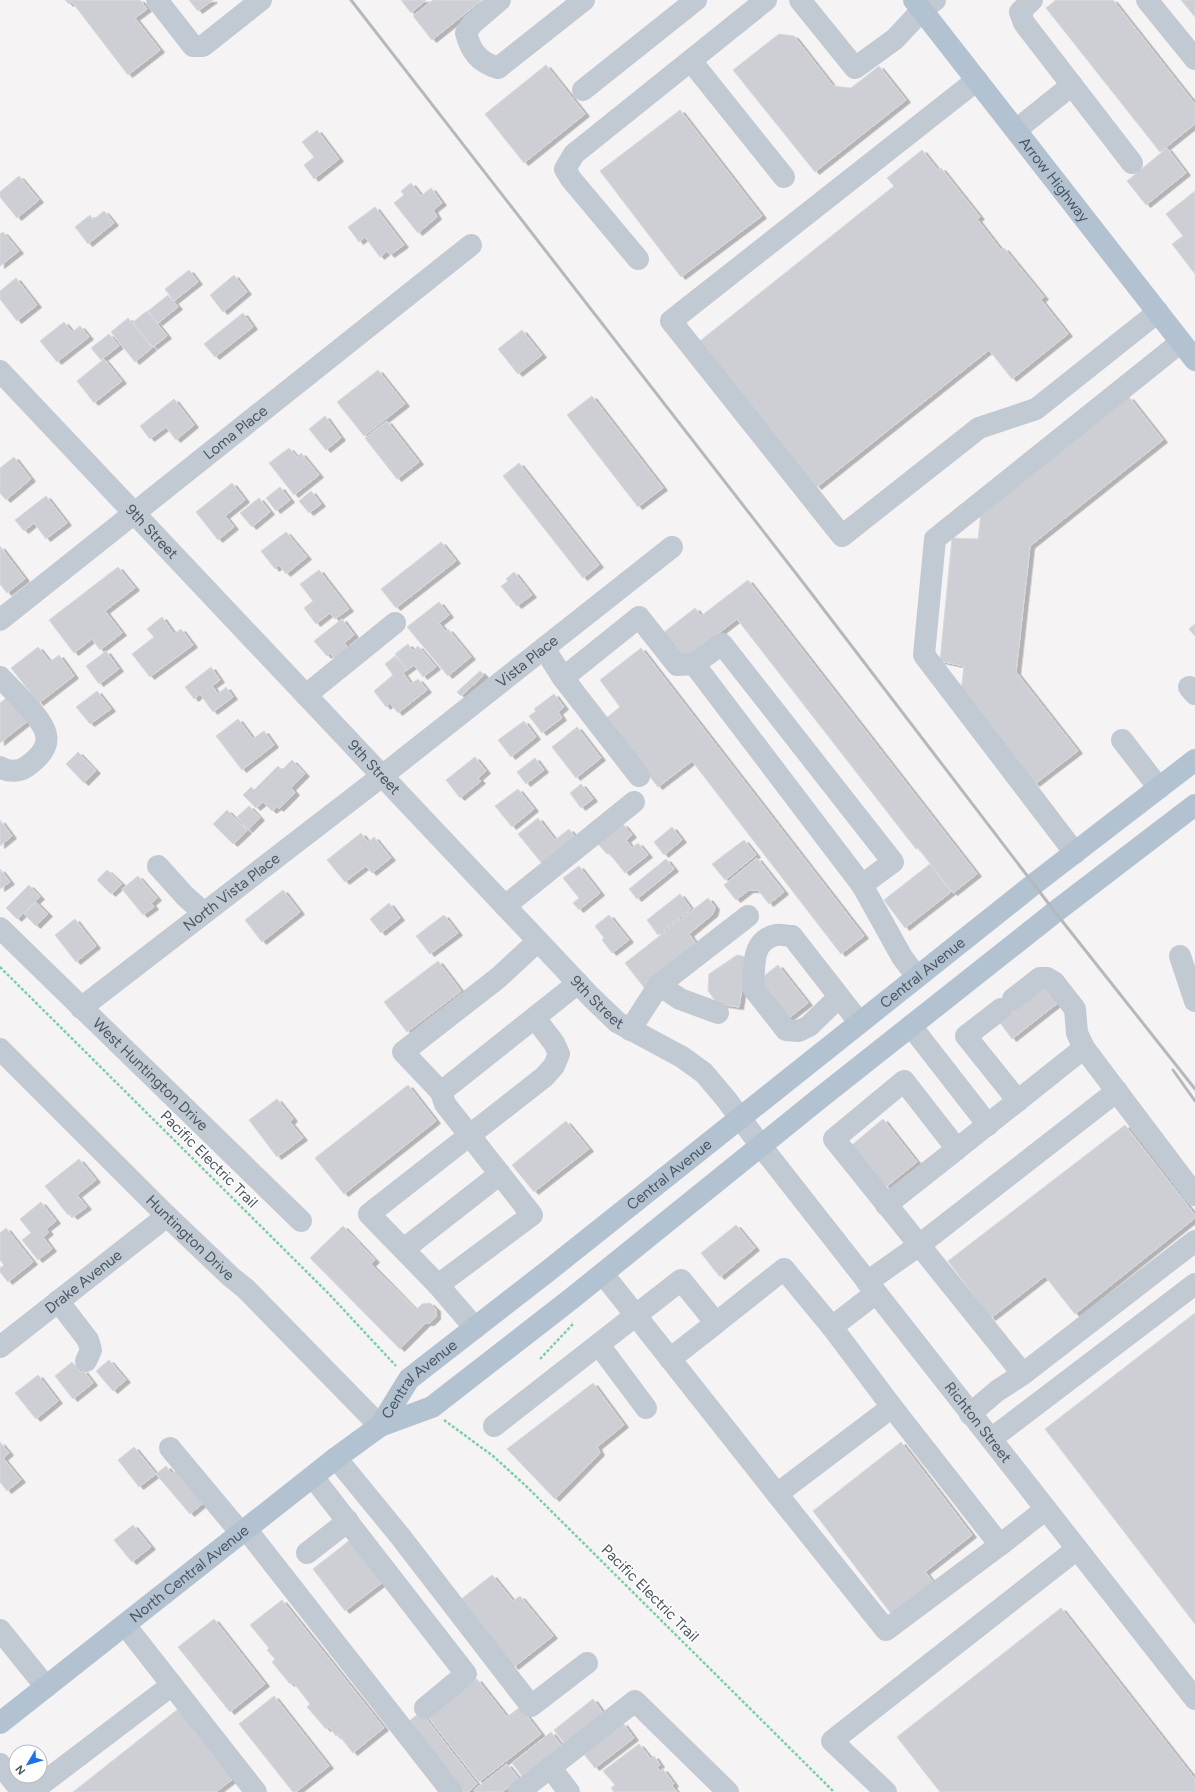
<svg xmlns="http://www.w3.org/2000/svg" width="1195" height="1792" font-family="Figtree,sans-serif">
  <style>
    .building { fill: #cdcfd5; stroke: #d7d9de; filter: url(#shadow) }
    .lines { fill: none; stroke-linecap: round; stroke-linejoin: round }
    .path { stroke: #7ad0a6; stroke-width: 2.5; stroke-dasharray: 3 2; stroke-linecap: butt }
    .minor { stroke: #c1cad2; stroke-width: 22 }
    .major { stroke: #b3c2d1; stroke-width: 22 }
    .rail { stroke: #b5b8bd; stroke-width: 3 }
    .labels { text-anchor: middle; dominant-baseline: central; stroke-width: 3; stroke-linejoin: round; paint-order: stroke }
    .street-label { font-size: 15px; fill: #4a5661; stroke: #fff }
  </style>
  <defs>
    <filter id="shadow"><feDropShadow dx="4.5" dy="2.5" stdDeviation="0" flood-color="#0004"/></filter>
  </defs>
  <rect width="100%" height="100%" fill="#f5f3f3"/>
  <!-- building -->
  <g class="building">
    <polygon points="65,0 140,0 147,9 135,18 160,50 128,75 72,2 69,4"/>
    <polygon points="189,0 213,0 198,11"/>
    <polygon points="401,0 426,0 411,13"/>
    <polygon points="433,0 482,0 432,40 413,16"/>
    <polygon points="1056,0 1113,0 1195,104 1195,124 1160,152 1046,8"/>
    <polygon points="1181,0 1195,0 1195,17"/>
    <polygon points="779,34 794,36 833,86 851,88 879,66 906,100 815,172 733,70"/>
    <polygon points="546,65 585,114 524,163 485,114"/>
    <polygon points="680,110 762,216 681,277 600,171"/>
    <polygon points="317,130 339,159 314,179 304,165 314,157 302,142"/>
    <polygon points="1167,148 1186,173 1146,205 1127,181"/>
    <polygon points="922,150 938,170 941,168 980,217 977,219 1001,250 1004,248 1044,297 1041,300 1068,334 1012,379 989,350 817,487 700,341 894,186 887,178"/>
    <polygon points="19,176 39,200 17,218 0,197 0,192"/>
    <polygon points="411,183 421,196 431,188 442,203 433,210 437,217 418,233 394,203 404,195 401,191"/>
    <polygon points="1195,191 1195,274 1172,244 1183,236 1166,214"/>
    <polygon points="375,207 404,245 390,255 387,251 380,257 365,237 359,242 348,227"/>
    <polygon points="104,211 114,223 88,244 75,227 90,215 93,220"/>
    <polygon points="3,232 19,251 0,266 0,234"/>
    <polygon points="189,270 198,282 174,301 165,289"/>
    <polygon points="234,275 247,292 223,312 210,295"/>
    <polygon points="16,278 37,305 17,321 0,299 0,291"/>
    <polygon points="168,295 178,307 158,323 148,311"/>
    <polygon points="147,311 167,336 153,347 133,322"/>
    <polygon points="243,313 253,327 215,357 204,344"/>
    <polygon points="128,318 152,348 135,362 111,332"/>
    <polygon points="64,322 72,332 80,326 89,337 57,362 40,341"/>
    <polygon points="522,330 542,355 518,374 498,349"/>
    <polygon points="109,334 119,346 101,360 91,348"/>
    <polygon points="104,359 122,381 94,403 77,381"/>
    <polygon points="378,370 405,404 364,436 337,402"/>
    <polygon points="592,396 663,488 638,507 567,415"/>
    <polygon points="1129,397 1163,440 1030,546 1016,672 1078,751 1035,784 961,691 964,666 940,661 952,538 978,539 981,513"/>
    <polygon points="174,399 194,425 176,440 166,427 150,439 140,426"/>
    <polygon points="325,416 341,438 326,450 309,429"/>
    <polygon points="387,421 419,462 397,479 365,438"/>
    <polygon points="289,448 297,457 301,453 319,475 294,495 269,463"/>
    <polygon points="14,457 31,479 6,500 0,493 0,468"/>
    <polygon points="519,463 599,565 583,578 503,476"/>
    <polygon points="232,483 245,500 225,516 234,527 218,540 196,512"/>
    <polygon points="280,487 290,500 276,511 266,498"/>
    <polygon points="311,491 321,504 309,513 299,501"/>
    <polygon points="46,496 67,523 46,539 34,523 24,531 15,520"/>
    <polygon points="259,498 270,512 252,527 240,513"/>
    <polygon points="286,532 307,557 286,574 279,565 275,569 261,551"/>
    <polygon points="441,542 456,561 396,608 381,589"/>
    <polygon points="0,546 25,579 7,593 0,584"/>
    <polygon points="118,567 135,588 105,611 122,633 100,650 92,639 74,653 49,620"/>
    <polygon points="319,570 349,609 335,619 330,613 316,624 304,608 313,601 300,584"/>
    <polygon points="514,572 532,595 517,606 501,586 508,581 506,579"/>
    <polygon points="748,580 977,874 953,893 918,848 916,849 737,619 684,660 663,633 695,608 701,616"/>
    <polygon points="439,602 449,615 439,623 446,632 448,629 471,657 448,676 407,627"/>
    <polygon points="162,617 174,634 181,629 193,645 150,677 132,654 154,637 147,629"/>
    <polygon points="342,619 354,635 344,643 351,652 338,663 330,653 327,656 314,641"/>
    <polygon points="1195,624 1195,636 1189,629"/>
    <polygon points="408,644 413,651 418,646 436,667 423,677 414,665 407,670 395,654"/>
    <polygon points="38,647 50,662 59,655 74,676 39,703 11,668"/>
    <polygon points="641,648 864,936 841,954 692,761 658,787 605,719 620,707 600,680"/>
    <polygon points="106,651 119,669 99,684 86,666"/>
    <polygon points="395,656 407,670 403,673 411,684 418,679 427,690 398,713 390,703 386,707 374,691 393,675 385,664"/>
    <polygon points="211,667 220,680 212,686 218,694 226,687 233,697 213,712 200,694 194,699 185,687"/>
    <polygon points="480,671 484,675 461,696 457,692"/>
    <polygon points="97,691 111,709 90,724 76,707"/>
    <polygon points="554,694 564,707 558,712 562,718 542,733 529,716 536,711 534,709"/>
    <polygon points="10,695 29,720 0,743 0,703"/>
    <polygon points="238,719 253,739 264,731 274,745 242,770 216,736"/>
    <polygon points="524,721 536,737 511,757 498,740"/>
    <polygon points="577,727 601,758 576,778 552,747"/>
    <polygon points="78,752 96,771 84,783 66,764"/>
    <polygon points="475,757 486,771 478,778 481,781 460,798 446,780"/>
    <polygon points="535,758 544,770 526,784 517,772"/>
    <polygon points="292,760 305,774 291,788 295,793 279,809 277,807 272,811 263,802 256,808 243,795 251,787 254,790 278,766 282,770"/>
    <polygon points="581,784 593,799 581,808 570,793"/>
    <polygon points="518,789 534,809 512,827 495,806"/>
    <polygon points="249,806 260,818 248,830 237,817"/>
    <polygon points="227,810 247,831 233,844 213,824"/>
    <polygon points="538,818 555,840 569,829 577,840 544,866 518,834"/>
    <polygon points="0,820 12,836 0,846"/>
    <polygon points="623,824 632,835 626,840 632,848 638,843 648,855 625,873 609,853 607,854 598,844"/>
    <polygon points="672,827 682,840 664,855 654,842"/>
    <polygon points="361,833 368,842 374,837 391,858 372,873 366,866 345,882 327,860"/>
    <polygon points="744,840 756,855 725,880 712,864"/>
    <polygon points="757,858 784,892 769,904 758,890 749,890 736,900 724,885"/>
    <polygon points="666,859 674,869 637,899 629,889"/>
    <polygon points="930,864 951,892 905,928 884,900"/>
    <polygon points="579,866 600,893 579,910 573,903 579,898 563,878"/>
    <polygon points="0,869 10,882 0,889"/>
    <polygon points="107,870 122,884 111,894 97,880"/>
    <polygon points="138,876 157,898 151,903 154,907 143,915 122,889"/>
    <polygon points="29,885 40,897 17,919 6,908"/>
    <polygon points="283,890 300,912 262,942 245,920"/>
    <polygon points="680,894 691,909 658,935 647,920"/>
    <polygon points="708,898 715,907 713,914 689,934 699,948 646,990 625,963"/>
    <polygon points="36,902 48,914 36,926 24,914"/>
    <polygon points="389,903 400,918 381,933 370,919"/>
    <polygon points="444,915 458,933 430,954 416,936"/>
    <polygon points="609,915 629,940 612,953 602,940 604,938 595,926"/>
    <polygon points="75,919 96,946 76,962 55,935"/>
    <polygon points="737,955 747,957 739,1007 718,1004 708,991 709,974"/>
    <polygon points="438,961 461,991 407,1032 384,1002"/>
    <polygon points="778,965 808,1003 785,1021 755,983"/>
    <polygon points="1044,984 1059,1002 1012,1039 998,1020"/>
    <polygon points="408,1085 436,1121 344,1194 315,1158"/>
    <polygon points="277,1099 293,1119 290,1122 303,1138 277,1157 249,1120"/>
    <polygon points="883,1119 917,1162 886,1187 852,1145"/>
    <polygon points="566,1121 589,1149 534,1192 512,1165"/>
    <polygon points="1125,1125 1195,1215 1195,1218 1075,1314 1045,1276 991,1318 948,1261"/>
    <polygon points="79,1159 96,1180 77,1195 87,1207 73,1217 70,1213 68,1215 45,1186"/>
    <polygon points="41,1202 56,1221 46,1229 49,1232 43,1237 52,1249 38,1260 22,1240 31,1233 20,1219"/>
    <polygon points="736,1225 755,1248 720,1277 701,1253"/>
    <polygon points="343,1226 375,1260 371,1264 416,1310 422,1304 430,1303 436,1309 436,1317 430,1323 426,1323 400,1349 310,1258"/>
    <polygon points="6,1228 33,1262 8,1282 0,1272 0,1268 4,1265 0,1260 0,1233"/>
    <polygon points="1195,1313 1195,1624 1045,1429"/>
    <polygon points="109,1360 126,1380 113,1391 96,1371"/>
    <polygon points="72,1362 81,1373 83,1370 93,1383 73,1399 55,1376"/>
    <polygon points="38,1375 58,1401 36,1419 15,1393"/>
    <polygon points="593,1383 624,1425 597,1447 600,1453 555,1499 507,1449"/>
    <polygon points="0,1442 9,1453 3,1458 21,1480 7,1491 0,1482"/>
    <polygon points="901,1442 972,1535 925,1572 933,1582 892,1615 813,1511"/>
    <polygon points="134,1447 156,1474 139,1487 118,1460"/>
    <polygon points="166,1466 172,1474 177,1470 207,1500 190,1514 156,1474"/>
    <polygon points="133,1525 151,1547 132,1562 114,1540"/>
    <polygon points="350,1540 383,1582 345,1611 313,1569"/>
    <polygon points="492,1575 513,1601 520,1596 553,1636 514,1667 460,1600"/>
    <polygon points="282,1600 384,1728 353,1753 338,1734 336,1736 329,1727 326,1729 307,1707 310,1704 293,1682 290,1684 272,1662 275,1659 267,1650 269,1648 250,1625"/>
    <polygon points="1061,1608 1195,1779 1195,1792 940,1792 897,1737"/>
    <polygon points="214,1619 265,1684 230,1712 178,1647"/>
    <polygon points="477,1679 507,1717 520,1707 541,1734 479,1782 428,1717"/>
    <polygon points="274,1696 329,1766 296,1792 293,1792 239,1724"/>
    <polygon points="593,1699 603,1713 564,1743 554,1730"/>
    <polygon points="178,1709 233,1779 216,1792 73,1792"/>
    <polygon points="421,1712 477,1784 468,1792 464,1792 409,1721"/>
    <polygon points="623,1723 634,1738 595,1768 583,1753"/>
    <polygon points="551,1732 561,1745 522,1776 512,1763"/>
    <polygon points="639,1744 651,1759 654,1756 660,1765 657,1767 660,1771 663,1769 674,1784 672,1786 677,1792 614,1792 611,1788 615,1785 603,1771"/>
    <polygon points="507,1764 519,1779 502,1792 475,1792 474,1790"/>
  </g>
  <g class="lines">
    <!-- path -->
    <g class="path">
      <polyline points="0,967 329,1294 396,1366"/>
      <polyline points="540,1359 573,1324 572,1322"/>
      <polyline points="444,1420 493,1456 525,1485 834,1792"/>
    </g>
    <!-- minor -->
    <g class="minor">
      <polyline points="157,0 193,46 203,46 261,0"/>
      <path d="M500,0L472,24L466,33C471,52 479,62 498,68L584,0"/>
      <polyline points="800,0 855,68 895,39 922,10 935,0"/>
      <polyline points="1032,0 1020,12 1024,23 1132,163"/>
      <polyline points="1147,0 1195,59"/>
      <polyline points="691,61 784,177"/>
      <polyline points="977,80 671,321 842,536 979,428 1036,409 1158,312"/>
      <polyline points="583,90 696,0"/>
      <polyline points="1016,130 1072,85"/>
      <polyline points="638,259 571,179 565,169 574,154 766,0"/>
      <path id="s1" d="M0,371L591,997L617,1022L682,1057L704,1073L726,1099L761,1146L1195,1699"/>
      <path id="s2" d="M0,620L471,245"/>
      <polyline points="544,648 563,678 639,776"/>
      <polyline points="694,664 862,885"/>
      <path d="M0,677C11,689 44,719 46,735C49,749 36,760 26,767C19,772 7,772 0,767"/>
      <polyline points="563,678 639,617 677,665 694,664 722,644 893,862 862,885 902,957 917,977"/>
      <polyline points="1189,687 1195,694"/>
      <polyline points="306,695 395,623"/>
      <polyline points="1122,740 1159,788"/>
      <polyline points="1075,853 924,655 935,539 1181,342"/>
      <polyline points="158,866 185,896 204,913"/>
      <polyline points="505,906 634,802"/>
      <path id="s3" d="M0,928L301,1221"/>
      <polyline points="1180,956 1195,1001"/>
      <path d="M839,997L809,1026L799,1031L786,1030L753,988C755,968 750,941 776,935C780,934 787,936 792,936L859,1022"/>
      <polyline points="1013,999 1040,978 1047,978 1054,982 1075,1009 1077,1033 1084,1048"/>
      <path id="s4" d="M81,1008L382,776L672,547"/>
      <polyline points="1001,1009 966,1036 1018,1101"/>
      <polyline points="718,1013 680,999 659,985 748,916"/>
      <polyline points="535,1018 554,1043 559,1054 554,1066 544,1077 369,1214 438,1285 532,1215 445,1104 441,1092 578,983"/>
      <polyline points="911,1026 988,1125"/>
      <polyline points="630,1030 659,985"/>
      <path id="s5" d="M0,1049L167,1216L231,1277L246,1289L380,1426"/>
      <polyline points="441,1092 403,1052 498,978 538,941"/>
      <polyline points="886,1205 957,1149"/>
      <polyline points="404,1249 500,1174"/>
      <polyline points="603,1274 777,1494"/>
      <polyline points="867,1282 918,1246 1117,1091"/>
      <polyline points="438,1285 475,1328"/>
      <polyline points="876,1293 832,1327 892,1407 1000,1545 1046,1509"/>
      <polyline points="58,1301 88,1340 91,1350 86,1361"/>
      <polyline points="599,1345 646,1408"/>
      <path id="s6" d="M0,1347L167,1216"/>
      <polyline points="670,1359 716,1323"/>
      <polyline points="1023,1374 1195,1241"/>
      <polyline points="892,1407 777,1494 886,1630 1000,1545"/>
      <polyline points="970,1414 997,1391 1023,1374 834,1139 904,1081 957,1149 1084,1048 1195,1195"/>
      <polyline points="494,1426 681,1280 716,1323 784,1269 832,1327"/>
      <polyline points="991,1439 1195,1284"/>
      <polyline points="170,1448 241,1533"/>
      <polyline points="336,1458 400,1536 531,1706 587,1663"/>
      <polyline points="313,1477 466,1674 425,1708"/>
      <polyline points="246,1529 452,1792"/>
      <polyline points="307,1553 348,1521"/>
      <polyline points="125,1625 256,1792"/>
      <polyline points="0,1630 46,1687"/>
      <polyline points="0,1764 22,1792"/>
      <polyline points="550,1767 569,1792"/>
      <polyline points="31,1792 172,1685"/>
      <polyline points="519,1792 635,1701 728,1792"/>
      <polyline points="886,1792 832,1741 1077,1549"/>
    </g>
    <!-- major -->
    <g class="major">
      <path id="s7" d="M914,0L1195,360"/>
      <path id="s8" d="M380,1426L409,1379L548,1271L1034,884L1195,760"/>
      <path id="s9" d="M0,1723L336,1458L380,1426L432,1407L571,1299L820,1098L1055,912L1195,805"/>
    </g>
    <!-- rail -->
    <g class="rail">
      <polyline points="351,0 805,585 1055,912 1195,1089"/>
      <polyline points="1173,1070 1195,1101"/>
    </g>
  </g>
  <g class="labels">
    <!-- street labels -->
    <g class="street-label">
      <text stroke="none"><textPath href="#s7" startOffset="228">Arrow Highway</textPath></text>
      <text stroke="none"><textPath href="#s2" startOffset="301">Loma Place</textPath></text>
      <text stroke="none"><textPath href="#s1" startOffset="221">9th Street</textPath></text>
      <text stroke="none"><textPath href="#s4" startOffset="565">Vista Place</textPath></text>
      <text stroke="none"><textPath href="#s1" startOffset="545">9th Street</textPath></text>
      <text stroke="none"><textPath href="#s4" startOffset="190">North Vista Place</textPath></text>
      <text stroke="none"><textPath href="#s8" startOffset="710">Central Avenue</textPath></text>
      <text stroke="none"><textPath href="#s1" startOffset="869">9th Street</textPath></text>
      <text stroke="none"><textPath href="#s3" startOffset="210">West Huntington Drive</textPath></text>
      <text transform="translate(209 1159) rotate(45)">Pacific Electric Trail</text>
      <text stroke="none"><textPath href="#s8" startOffset="386">Central Avenue</textPath></text>
      <text stroke="none"><textPath href="#s5" startOffset="268">Huntington Drive</textPath></text>
      <text stroke="none"><textPath href="#s6" startOffset="106">Drake Avenue</textPath></text>
      <text stroke="none"><textPath href="#s8" startOffset="62">Central Avenue</textPath></text>
      <text stroke="none"><textPath href="#s1" startOffset="1442">Richton Street</textPath></text>
      <text stroke="none"><textPath href="#s9" startOffset="241">North Central Avenue</textPath></text>
      <text transform="translate(650 1593) rotate(45)">Pacific Electric Trail</text>
    </g>
  </g>
  <!-- north arrow -->
  <g transform="translate(28 1764) rotate(232)"><circle r="19" fill="#ffffff" stroke="#b7bbc0"/>
  <path d="M0-3L7 15L0 10L-7 15Z" fill="#1a73e8"/>
  <text y="-6" font-size="11" font-weight="bold" text-anchor="middle" fill="#4a5661">N</text>
  </g>
</svg>
